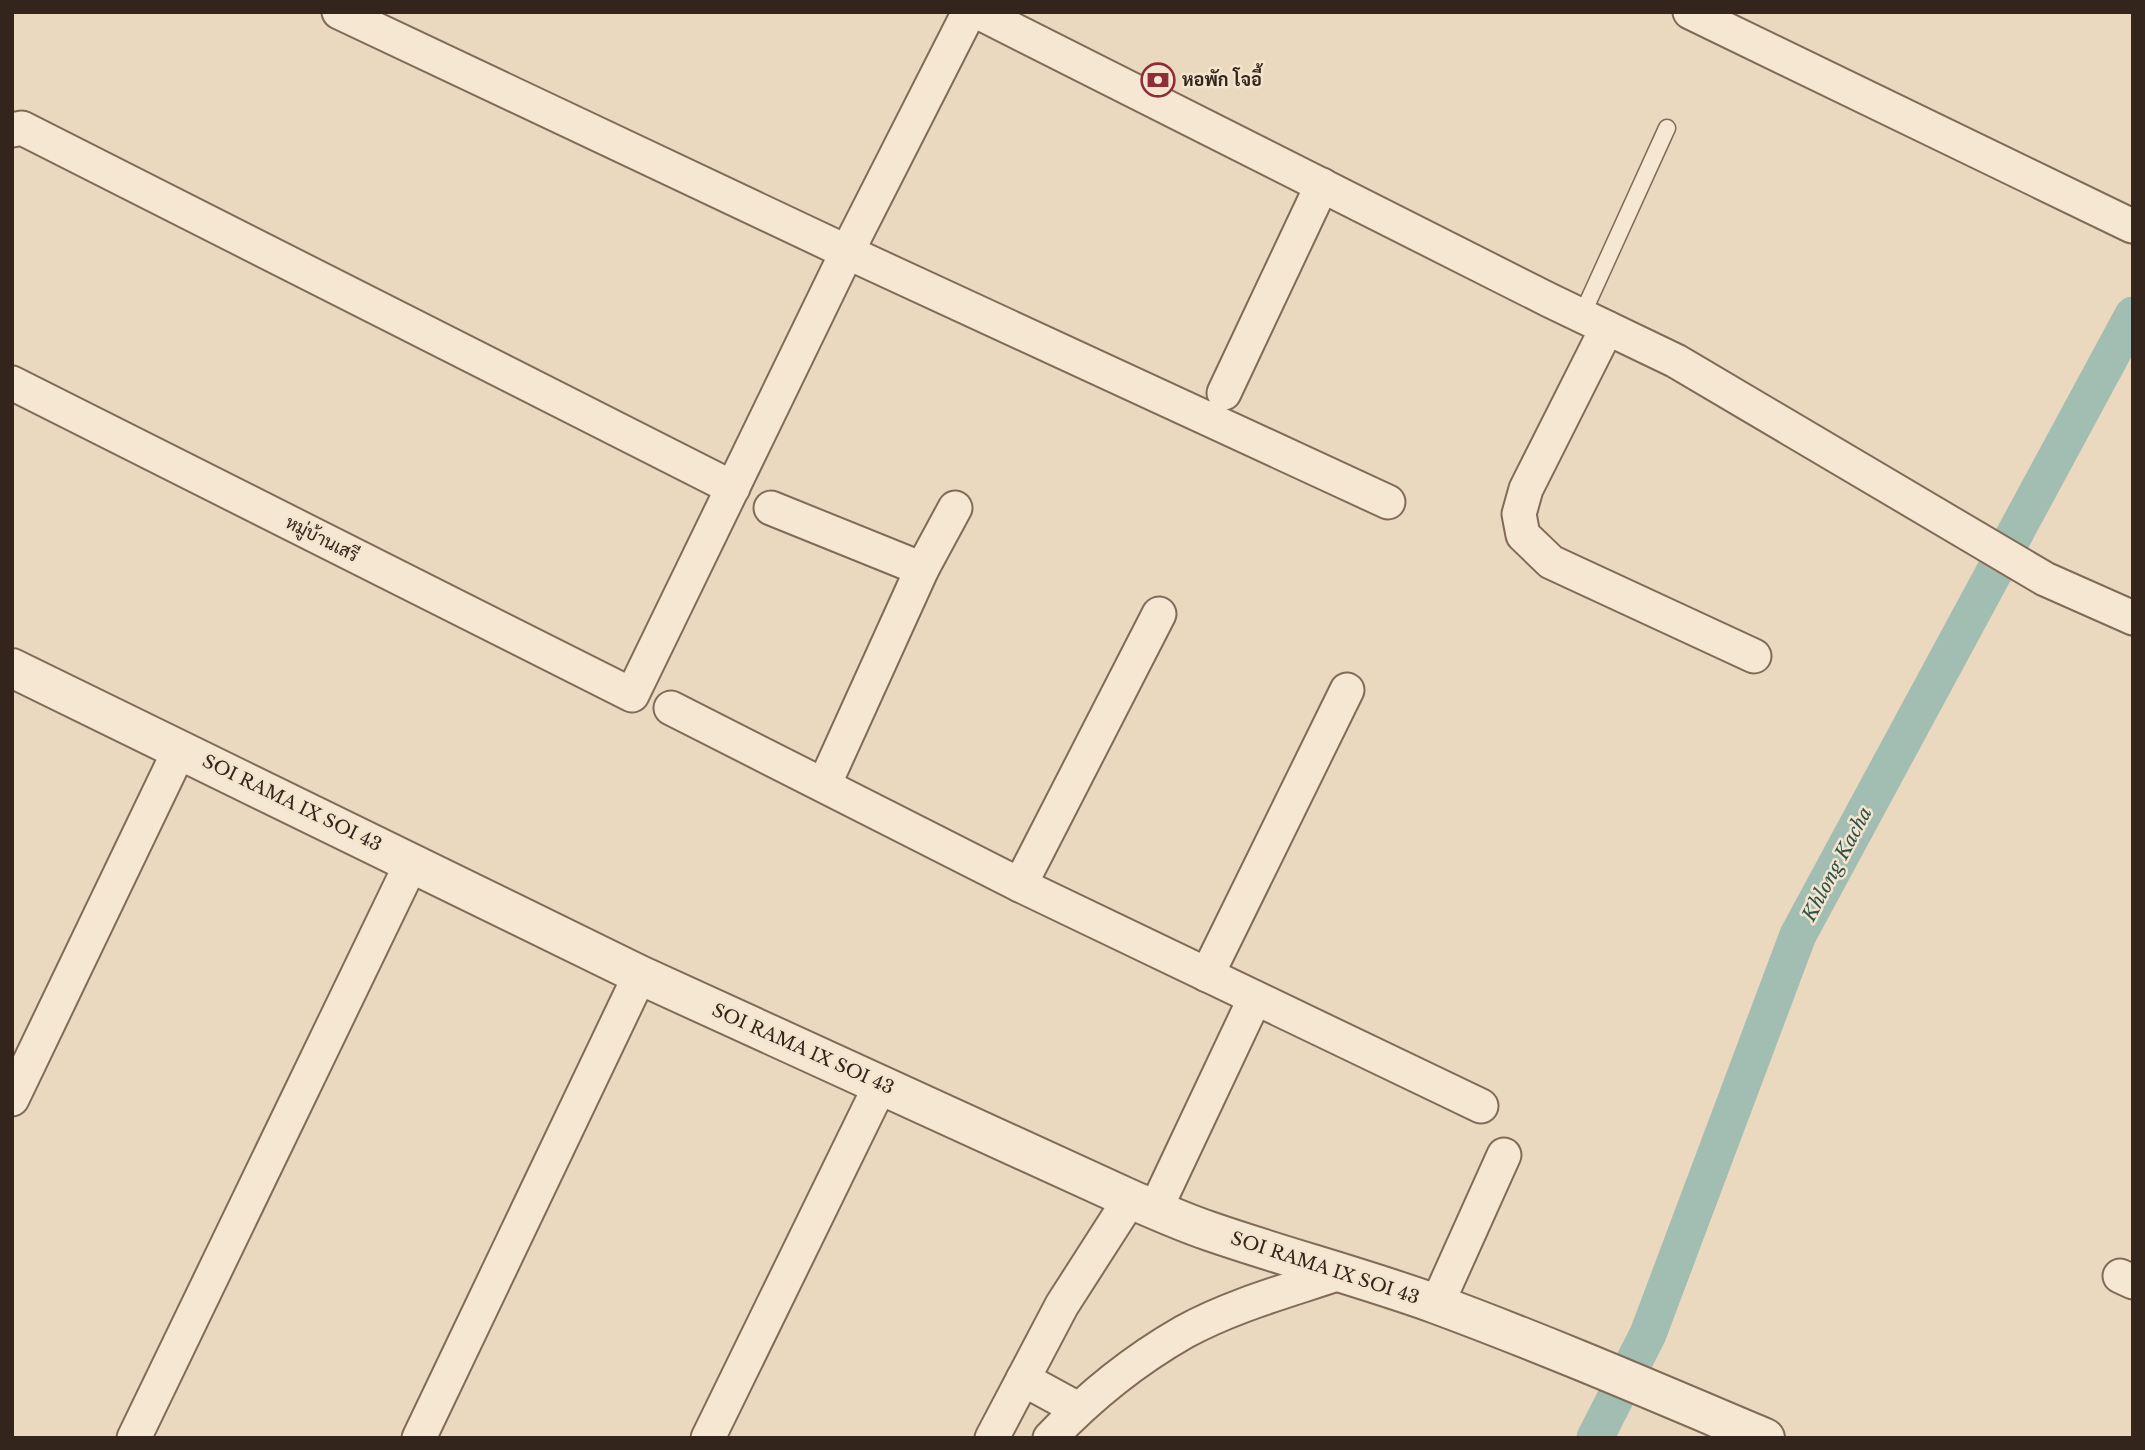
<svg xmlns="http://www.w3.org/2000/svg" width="2145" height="1450" font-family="'Libre Baskerville',Sarabun,serif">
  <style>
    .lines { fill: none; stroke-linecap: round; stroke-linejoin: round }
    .canal { stroke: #a2bdb2; stroke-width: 37 }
    .service-casing { stroke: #826a59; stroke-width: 19 }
    .minor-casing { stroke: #826a59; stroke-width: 37 }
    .tertiary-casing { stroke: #826a59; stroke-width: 42 }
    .service { stroke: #f6e7d2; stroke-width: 16 }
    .minor { stroke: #f6e7d2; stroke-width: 33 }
    .tertiary { stroke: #f6e7d2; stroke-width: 38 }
    .labels { text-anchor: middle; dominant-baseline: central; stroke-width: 5; stroke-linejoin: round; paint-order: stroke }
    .poi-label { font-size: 18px; font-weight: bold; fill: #33251c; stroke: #f3e4ce; text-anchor: start }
    .street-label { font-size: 18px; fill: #33251c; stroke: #f3e4ce }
    .water-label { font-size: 19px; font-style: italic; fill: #2c524b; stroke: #f3e4ce }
  </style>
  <rect width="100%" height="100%" fill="#ebd9bf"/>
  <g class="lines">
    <!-- canal -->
    <polyline class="canal" points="1595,1438 1648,1334 1798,935 2133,315"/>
    <defs>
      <polyline id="service" points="1582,315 1667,128"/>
      <g id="minor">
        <polyline points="339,12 847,252 1388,502"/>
        <polyline points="978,12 1549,300 1676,361 2045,579 2133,618"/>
        <polyline points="1690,12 2132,226"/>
        <polyline points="12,130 22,128 733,488"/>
        <polyline points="1607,328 1526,489 1519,514 1523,535 1551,562 1754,656"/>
        <polyline points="12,383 632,695 847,252 969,12"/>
        <polyline points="1224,393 1322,185"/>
        <polyline points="771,508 922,569"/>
        <polyline points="671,708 1020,885 1481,1106"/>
        <polyline points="824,785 922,569 955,508"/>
        <polyline points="1020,885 1159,614"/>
        <polyline points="1207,975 1347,690"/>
        <polyline points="12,1099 180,749"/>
        <polyline points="1155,1210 1255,998"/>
        <polyline points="2120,1276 2133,1282"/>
        <polyline points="1437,1304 1504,1155"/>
        <polyline points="1023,1379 1078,1409"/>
        <polyline points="134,1438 412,862"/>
        <polyline points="419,1438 640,975"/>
        <polyline points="708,1438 881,1084"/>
        <polyline points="992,1438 1062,1305 1130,1199"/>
        <path d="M1050,1438C1089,1397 1135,1360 1184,1332C1233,1305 1290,1290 1343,1272"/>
      </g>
      <path id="tertiary" d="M12,668L640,975L1130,1199C1156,1210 1182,1222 1209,1231C1284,1257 1361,1277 1436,1304C1547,1345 1656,1392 1765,1438"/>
    </defs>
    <!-- service casing -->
    <use href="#service" class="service-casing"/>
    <!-- minor casing -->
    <use href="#minor" class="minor-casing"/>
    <!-- tertiary casing -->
    <use href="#tertiary" class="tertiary-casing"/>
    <!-- service -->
    <use href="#service" class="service"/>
    <!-- minor -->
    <use href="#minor" class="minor"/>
    <!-- tertiary -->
    <use href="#tertiary" class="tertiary"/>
  </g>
  <!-- icons -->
  <defs>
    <symbol id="bank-ring" viewBox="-11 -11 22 22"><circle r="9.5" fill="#f3e4ce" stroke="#8e2c38" stroke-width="1.5"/><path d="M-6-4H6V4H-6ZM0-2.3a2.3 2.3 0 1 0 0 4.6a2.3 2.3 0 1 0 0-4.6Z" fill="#8e2c38"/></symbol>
  </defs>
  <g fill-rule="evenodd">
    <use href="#bank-ring" x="1139" y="61" width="38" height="38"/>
  </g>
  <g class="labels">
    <!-- poi labels -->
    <g class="poi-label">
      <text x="1182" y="80">หอพัก โจอี้</text>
    </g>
    <!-- street labels -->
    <g class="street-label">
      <text transform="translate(322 539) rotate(27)">หมู่บ้านเสรี</text>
      <text transform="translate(292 803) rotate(26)">SOI RAMA IX SOI 43</text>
      <text transform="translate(803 1049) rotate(24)">SOI RAMA IX SOI 43</text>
      <text transform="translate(1325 1268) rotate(18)">SOI RAMA IX SOI 43</text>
    </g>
    <!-- water labels -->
    <g class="water-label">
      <text transform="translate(1837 864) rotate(-62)">Khlong Kacha</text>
    </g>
  </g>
  <!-- border -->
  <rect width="2145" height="1450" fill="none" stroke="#33251c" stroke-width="28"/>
</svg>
